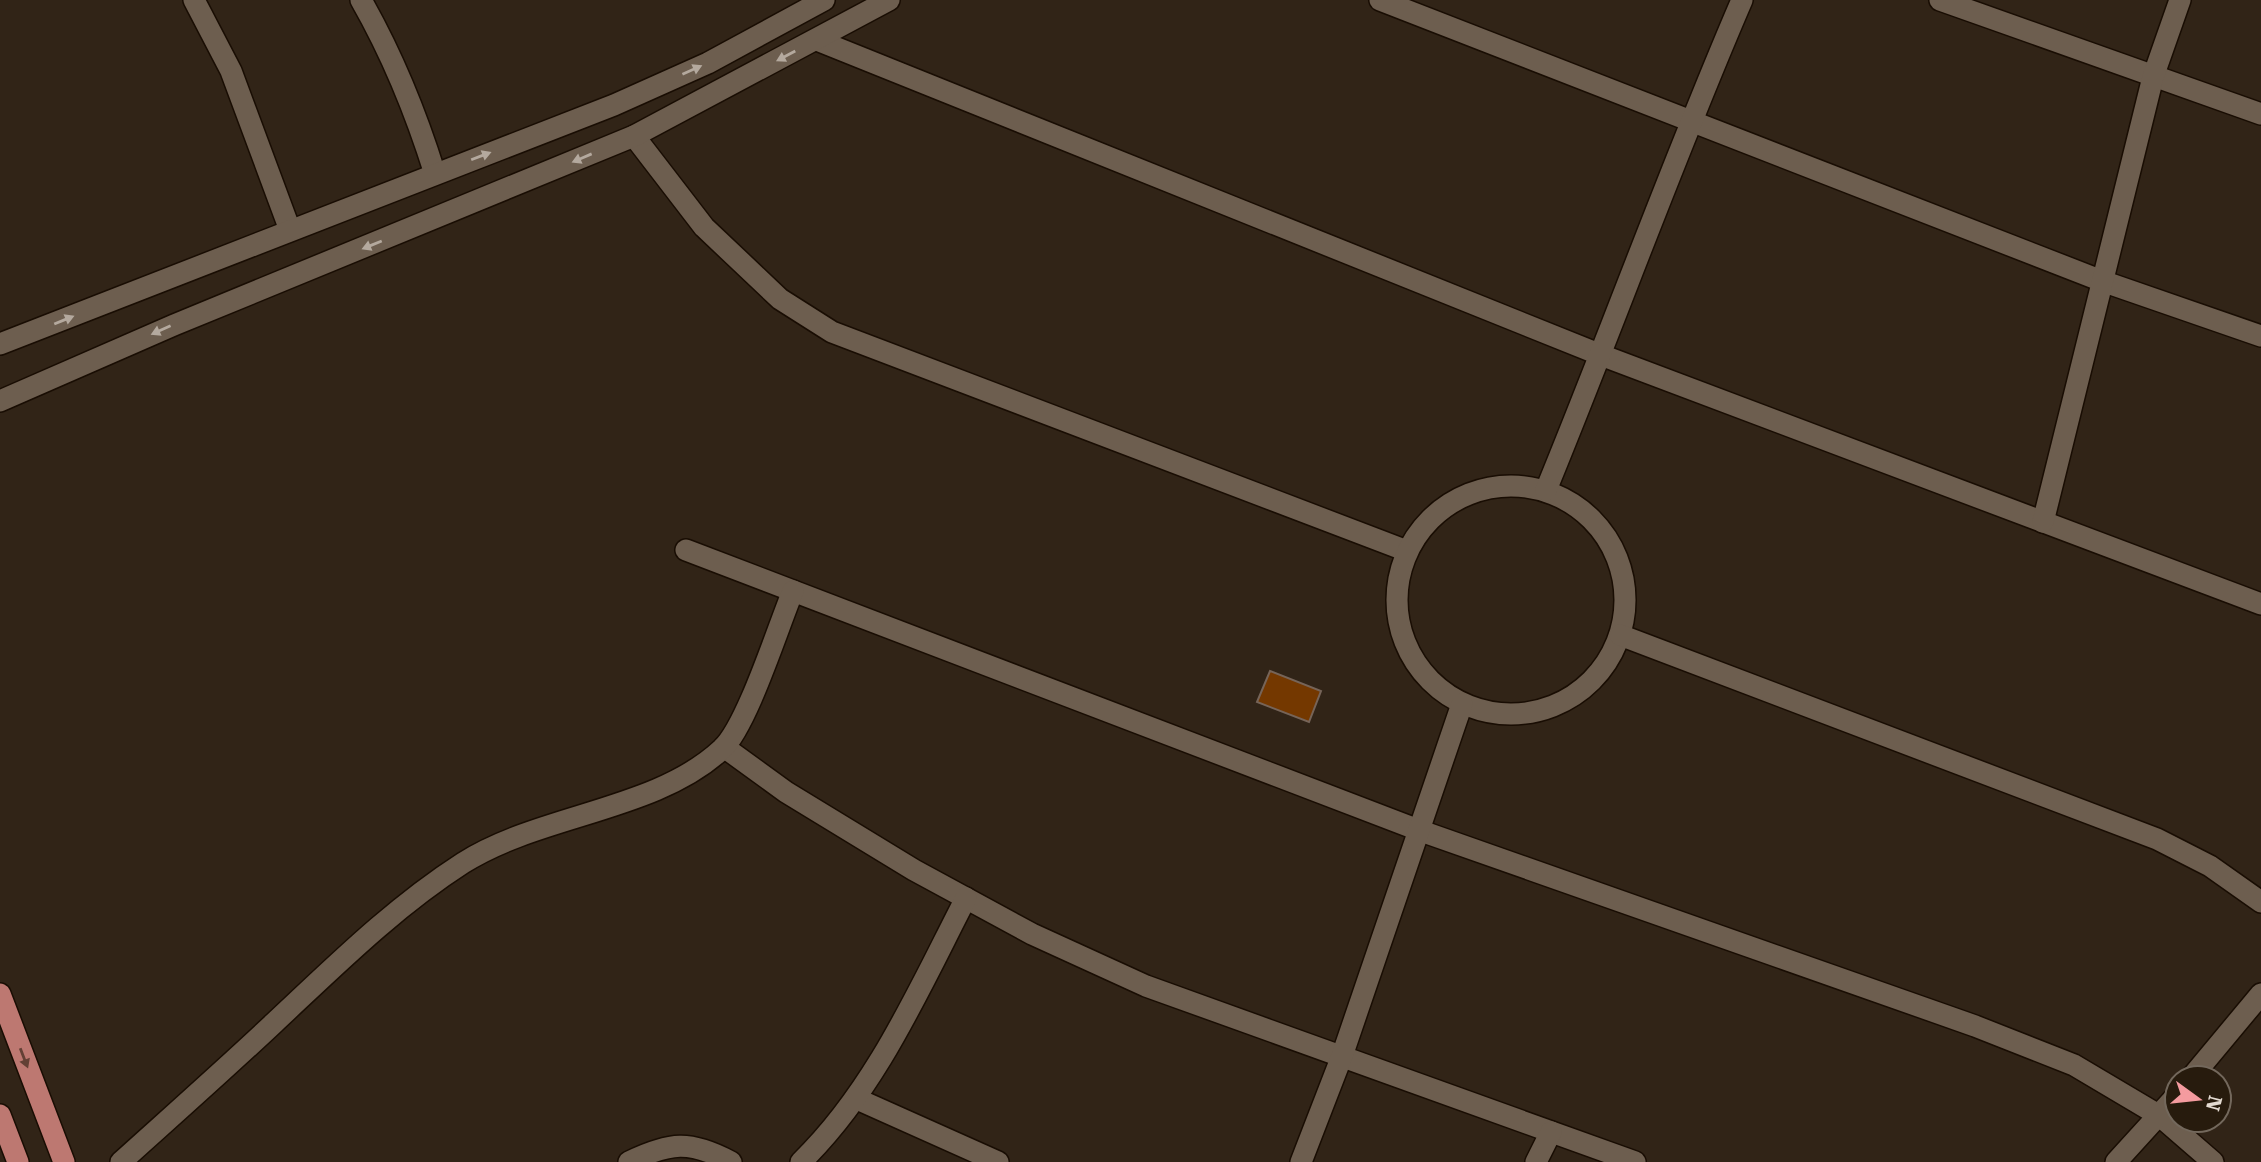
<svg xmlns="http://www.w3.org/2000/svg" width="2261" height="1162" font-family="'Roboto Serif',serif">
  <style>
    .building { fill: #743800; stroke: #766458; stroke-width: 2 }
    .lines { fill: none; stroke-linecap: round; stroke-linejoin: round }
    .minor-casing { stroke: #190d03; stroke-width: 24 }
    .major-casing { stroke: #190d03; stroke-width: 24 }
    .minor { stroke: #6d5e4f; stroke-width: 21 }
    .major { stroke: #bd7871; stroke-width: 21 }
    .oneway { fill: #b4a99e }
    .oneway2 { fill: #634035 }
  </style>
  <rect width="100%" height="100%" fill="#312417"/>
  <!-- building -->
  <polygon class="building" points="1270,671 1321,691 1309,722 1257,702"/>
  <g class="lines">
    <defs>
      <g id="minor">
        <polyline points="194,0 231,71 290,230"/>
        <path d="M361,0C393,56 416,113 435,174"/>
        <polyline points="1380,0 2102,281 2261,336"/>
        <polyline points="1940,0 2261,114"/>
        <polyline points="817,40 1601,355 2261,604"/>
        <polyline points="634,136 704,227 780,299 832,332 1407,551"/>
        <polyline points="0,344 614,105 708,63 824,0"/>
        <polyline points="0,401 174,325 634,136 889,0"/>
        <circle cx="1511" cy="600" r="114"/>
        <path d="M1546,490C1613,327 1672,162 1742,0"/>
        <polyline points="2043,522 2153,77 2180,0"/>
        <polyline points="686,550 1421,831 1975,1026 2074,1065 2160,1116 2213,1162"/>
        <polyline points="1620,635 2157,839 2210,866 2261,902"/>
        <polyline points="724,747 786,792 914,870 1032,934 1146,986 1635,1162"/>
        <polyline points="2191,1078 2261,994"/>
        <polyline points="857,1099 998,1162"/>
        <path d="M121,1162C172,1116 224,1070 274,1023C334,967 393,908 463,863C540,814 656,811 722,749C747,726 778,627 793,591"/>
        <path d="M629,1162C670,1142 690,1140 731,1162"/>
        <path d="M801,1162C876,1089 919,989 966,898"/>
        <polyline points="1301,1162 1342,1056 1462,704"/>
        <polyline points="1536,1162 1551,1132"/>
        <polyline points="2116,1162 2177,1095"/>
      </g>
      <g id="major">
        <polyline points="0,994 64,1162"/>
        <polyline points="0,1115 18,1162"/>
      </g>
    </defs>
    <!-- minor casing -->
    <use href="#minor" class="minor-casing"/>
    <!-- major casing -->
    <use href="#major" class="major-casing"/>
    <!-- minor -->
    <use href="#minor" class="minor"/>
    <!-- major -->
    <use href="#major" class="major"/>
  </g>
  <!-- one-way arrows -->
  <defs><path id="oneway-solid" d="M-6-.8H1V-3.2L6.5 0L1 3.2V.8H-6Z" transform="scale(1.75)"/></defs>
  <g class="oneway">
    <use href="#oneway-solid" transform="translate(786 56) rotate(152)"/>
    <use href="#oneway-solid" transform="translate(692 70) rotate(-24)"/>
    <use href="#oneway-solid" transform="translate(481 156) rotate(-21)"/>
    <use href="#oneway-solid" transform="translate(582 158) rotate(157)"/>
    <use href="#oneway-solid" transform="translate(372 245) rotate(158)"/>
    <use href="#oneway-solid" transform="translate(64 320) rotate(-22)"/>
    <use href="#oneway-solid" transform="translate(161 330) rotate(156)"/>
  </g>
  <use class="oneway2" href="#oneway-solid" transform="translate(24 1058) rotate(69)"/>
  <!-- north arrow -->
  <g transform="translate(2198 1099) rotate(105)"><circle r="33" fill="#271b0d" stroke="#73685c" stroke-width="2"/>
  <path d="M0-5L12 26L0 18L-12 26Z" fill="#f49b9f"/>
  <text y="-10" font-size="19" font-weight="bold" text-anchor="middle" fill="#e4dbd2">N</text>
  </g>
</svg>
